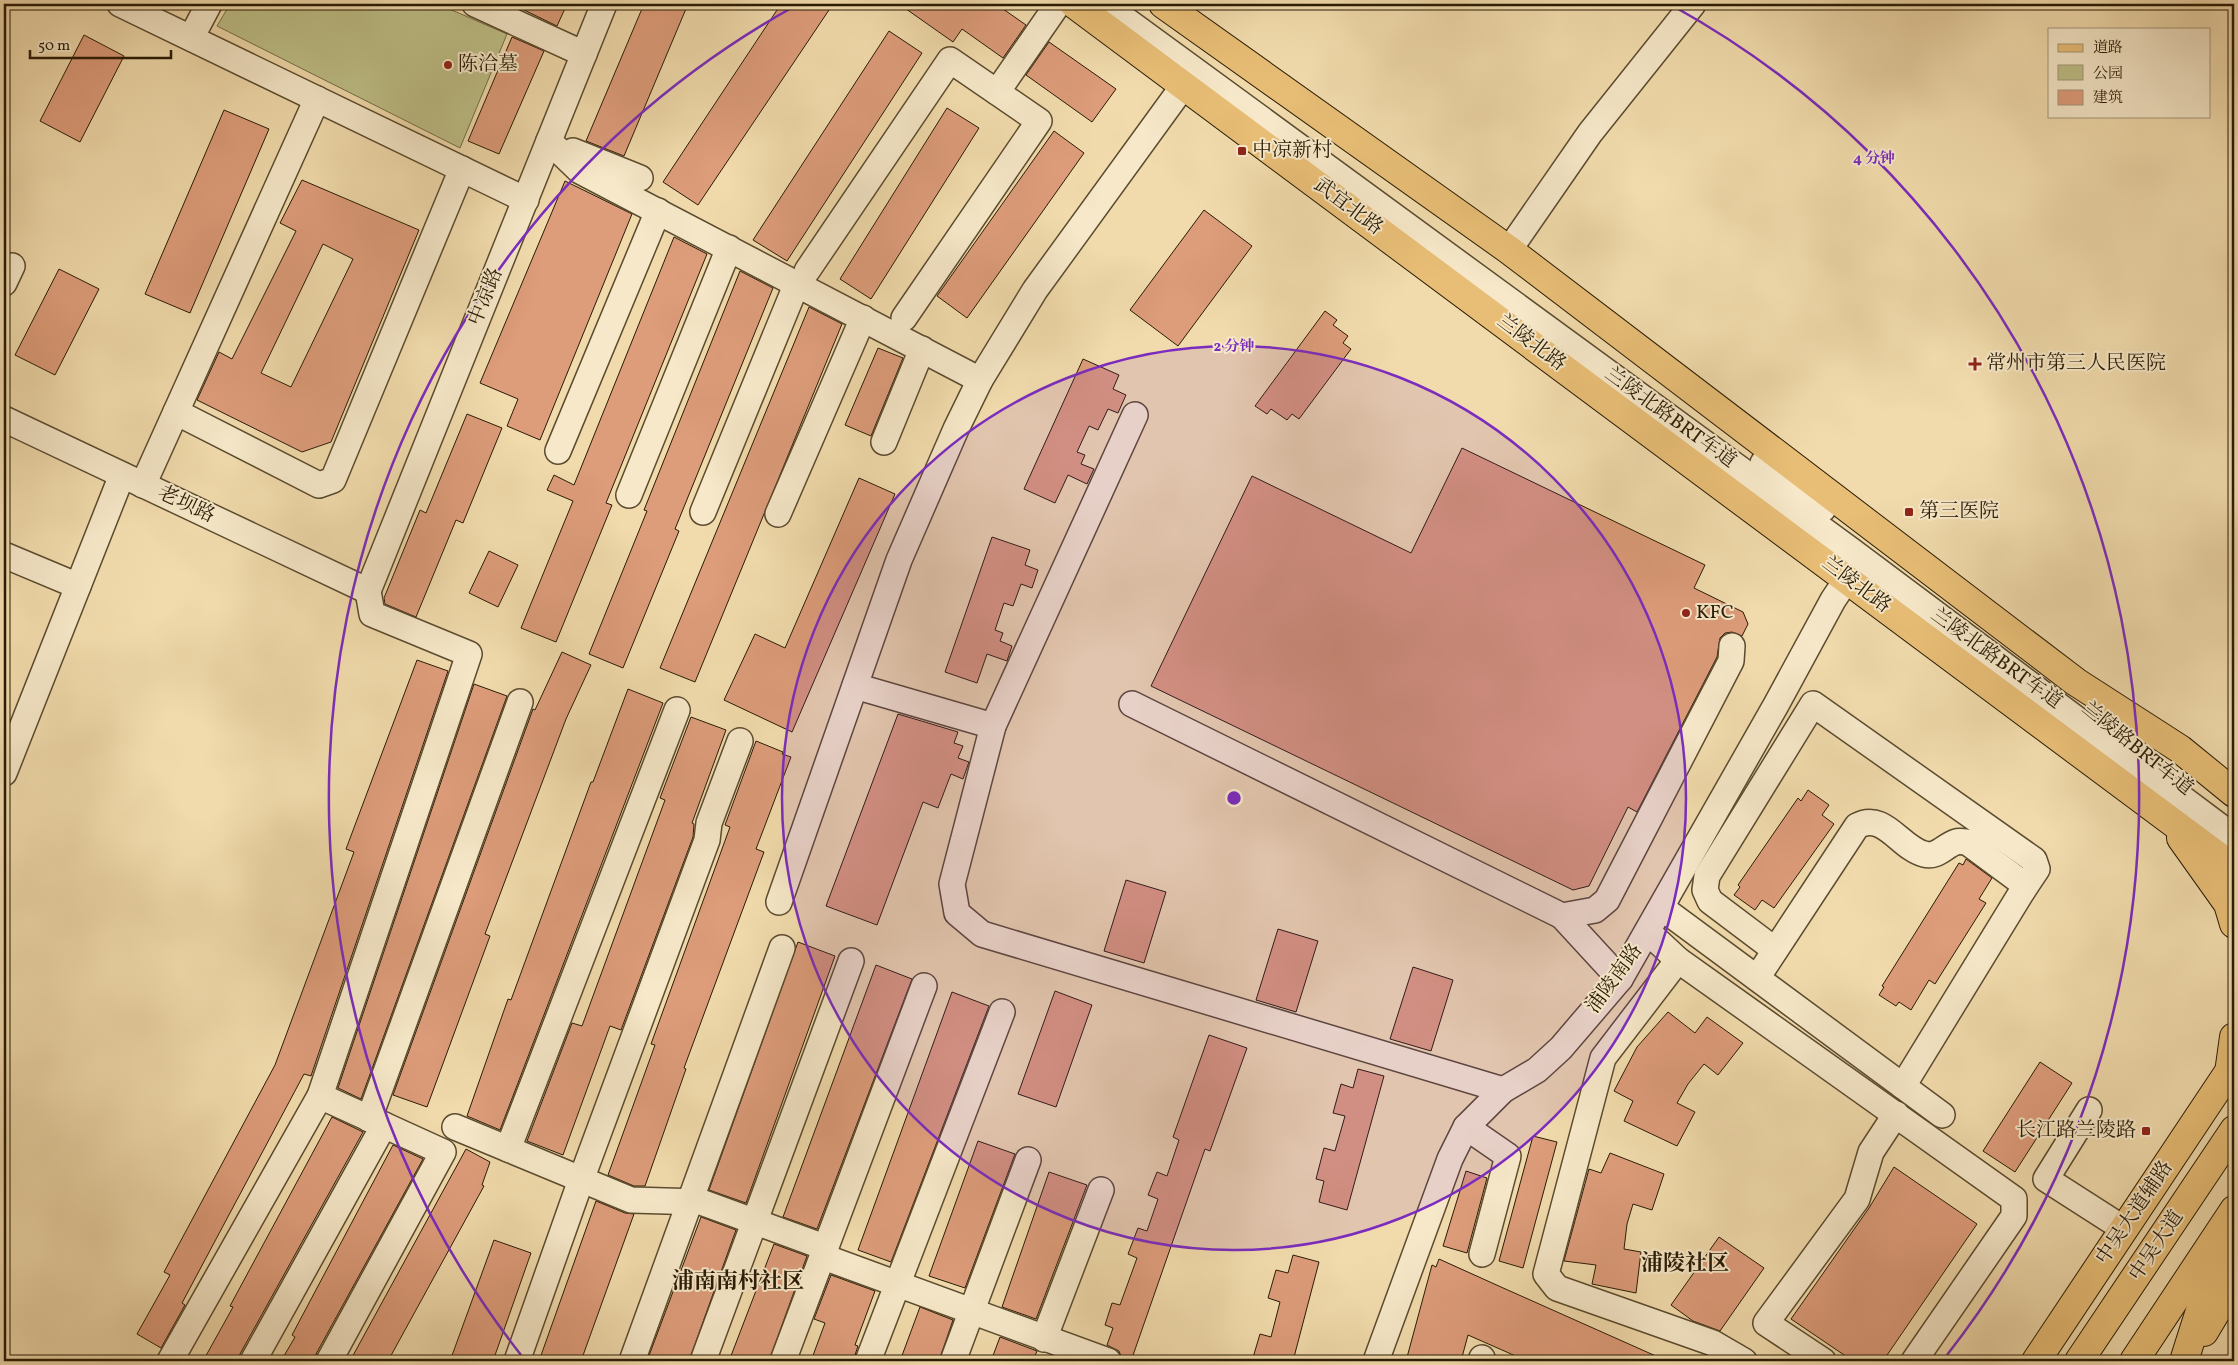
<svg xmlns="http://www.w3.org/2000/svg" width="2238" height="1365" font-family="Vollkorn,'Noto Serif SC',serif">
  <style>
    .green { fill: #bebf87; stroke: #746d46 }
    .building { fill: #dd9c7a; stroke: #291b05; fill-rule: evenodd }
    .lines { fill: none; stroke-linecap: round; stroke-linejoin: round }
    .minor-casing { stroke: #5b4b2f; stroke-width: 28 }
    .major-casing { stroke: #291b05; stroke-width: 30 }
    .minor { stroke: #f6e8c9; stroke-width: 25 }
    .major { stroke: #e8be76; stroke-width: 28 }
    .ring { fill: none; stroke: #7b2cbf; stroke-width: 2.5 }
    .poi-dot { fill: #8f2418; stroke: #f6e8c9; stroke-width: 2 }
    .labels { text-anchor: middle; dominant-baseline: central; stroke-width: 4; stroke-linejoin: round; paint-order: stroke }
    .poi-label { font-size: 20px; fill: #291b05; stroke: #f6e8c9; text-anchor: start }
    .street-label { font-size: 20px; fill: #291b05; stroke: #f6e8c9 }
    .quarter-label { font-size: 22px; font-weight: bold; fill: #291b05; stroke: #f6e8c9 }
    .centre { fill: #7b2cbf; stroke: #f6e8c9; stroke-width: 2.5 }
    .ring-label { font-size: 15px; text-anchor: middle; font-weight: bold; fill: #7b2cbf; stroke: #f6e8c9; stroke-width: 4; stroke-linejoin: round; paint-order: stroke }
  </style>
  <rect width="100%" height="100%" fill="#f1dbac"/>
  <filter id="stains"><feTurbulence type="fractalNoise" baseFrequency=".004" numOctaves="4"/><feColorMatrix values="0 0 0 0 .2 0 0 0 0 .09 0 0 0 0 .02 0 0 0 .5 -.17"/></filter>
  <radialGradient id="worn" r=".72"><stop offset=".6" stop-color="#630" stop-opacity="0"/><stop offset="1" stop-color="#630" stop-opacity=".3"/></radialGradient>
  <!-- green -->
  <polygon class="green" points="230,4 438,4 507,34 460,148 217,26"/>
  <!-- building -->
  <g class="building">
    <polygon points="526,4 567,4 557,26 524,10"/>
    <polygon points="644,4 688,4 624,156 586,141"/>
    <polygon points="781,4 833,4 698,205 663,182"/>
    <polygon points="899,4 996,4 1026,25 1003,58 962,29 953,42"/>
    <polygon points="889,31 922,53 787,261 753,240"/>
    <polygon points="84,35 124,56 80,142 40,121"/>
    <polygon points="512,37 544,51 499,154 468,141"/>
    <polygon points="1049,42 1116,89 1092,122 1026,75"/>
    <polygon points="947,108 979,128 871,299 840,279"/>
    <polygon points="224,110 269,129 190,313 145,294"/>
    <polygon points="1054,131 1084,153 967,318 937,296"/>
    <path d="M302,180L419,230L331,442L302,452L197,400L219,352L232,359L296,231L280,223ZM323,244L353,259L291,387L261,373Z"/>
    <polygon points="565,181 632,214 540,440 507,426 518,399 480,383"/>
    <polygon points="1204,210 1252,246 1178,346 1130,310"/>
    <polygon points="674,237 707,254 606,503 612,505 556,642 521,628 573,501 547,490 554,475 574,485"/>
    <polygon points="59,269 99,289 55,375 15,355"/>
    <polygon points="740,271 773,288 675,529 679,531 623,668 589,654 647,511 644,510"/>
    <polygon points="809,307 842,324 695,682 660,668"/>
    <polygon points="1325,311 1337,320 1333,325 1348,336 1343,343 1351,349 1299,419 1292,414 1287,420 1271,409 1267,414 1255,406"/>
    <polygon points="878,348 903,358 871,436 845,425"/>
    <polygon points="1083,359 1119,375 1113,389 1126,395 1118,413 1108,409 1098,430 1089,426 1077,452 1085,455 1081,464 1094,469 1087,484 1068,475 1055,503 1024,489"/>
    <polygon points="467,414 502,428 463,523 456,520 416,617 385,604 384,598 420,510 426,513"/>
    <polygon points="1462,448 1705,565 1694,588 1743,612 1748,624 1742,636 1732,632 1725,633 1720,638 1717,657 1637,812 1628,807 1589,886 1573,890 1151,686 1252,476 1411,553"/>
    <polygon points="859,478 895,494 792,732 724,700 755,634 785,648"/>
    <polygon points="992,537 1030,550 1025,565 1038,570 1032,588 1021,584 1013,606 1004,603 995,630 1003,633 1000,641 1012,646 1007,661 987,654 977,683 945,672"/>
    <polygon points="489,551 518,565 498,607 469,593"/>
    <polygon points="562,652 591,665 566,719 485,934 490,936 427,1107 393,1095 533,709 535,710"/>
    <polygon points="417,660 448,671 311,1076 304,1074 182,1303 185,1305 161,1348 137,1334 170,1275 164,1272 275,1065 354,852 346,849"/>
    <polygon points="474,684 507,696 361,1099 338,1088"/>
    <polygon points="628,689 663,703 500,1130 467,1116 508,999 511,1000 591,782 593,782"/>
    <polygon points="898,714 958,732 954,743 963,746 958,758 969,762 963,779 951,774 938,808 923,802 877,925 826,906"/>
    <polygon points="691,717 726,730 692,823 694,824 693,837 621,1030 610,1026 563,1155 527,1141 572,1023 582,1026 665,800 660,798"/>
    <polygon points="756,741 783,752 782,754 791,757 756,849 764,852 684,1068 686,1069 645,1186 634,1186 608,1175 655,1045 651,1044 730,827 725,825"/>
    <polygon points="1808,790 1829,805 1822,815 1834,824 1774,908 1762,900 1755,910 1734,895 1740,887 1738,885 1798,798 1801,801"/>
    <polygon points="1966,859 1992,878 1979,899 1986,903 1935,984 1929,980 1911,1010 1899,1002 1896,1006 1879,995 1884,987 1882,986 1959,863 1963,865"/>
    <polygon points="1126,880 1166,892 1144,963 1104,951"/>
    <polygon points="1278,929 1318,941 1296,1012 1256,1000"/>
    <polygon points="798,942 835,956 746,1203 709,1190"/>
    <polygon points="876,965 912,979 817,1229 783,1217"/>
    <polygon points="1413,967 1453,980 1431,1051 1390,1039"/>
    <polygon points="1055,991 1092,1005 1056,1107 1018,1094"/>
    <polygon points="952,992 989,1006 891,1262 858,1250"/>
    <polygon points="1668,1012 1695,1033 1707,1017 1743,1043 1718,1075 1704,1064 1688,1084 1677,1103 1695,1112 1677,1146 1624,1121 1633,1101 1614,1091 1637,1047"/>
    <polygon points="1209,1035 1247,1048 1210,1151 1205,1149 1131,1361 1129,1361 1122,1359 1119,1351 1107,1345 1113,1328 1105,1325 1112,1303 1120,1305 1137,1258 1128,1254 1138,1228 1147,1231 1158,1199 1148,1195 1157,1172 1167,1176 1179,1140 1173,1137"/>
    <polygon points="2040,1062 2072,1083 2015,1172 1983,1151"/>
    <polygon points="1358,1069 1384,1076 1347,1210 1319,1202 1324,1181 1316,1179 1324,1148 1335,1151 1345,1116 1333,1113 1341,1084 1353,1088"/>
    <polygon points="332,1117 363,1132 240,1354 239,1361 203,1361 233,1307 230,1306"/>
    <polygon points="1533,1136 1557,1142 1523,1268 1499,1261"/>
    <polygon points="978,1141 1015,1154 965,1288 929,1276"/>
    <polygon points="393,1145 423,1159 316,1354 315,1361 281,1361 295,1337 292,1335"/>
    <polygon points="466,1149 490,1162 482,1185 484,1186 388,1361 350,1361"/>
    <polygon points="1610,1153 1664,1174 1652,1210 1633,1204 1627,1224 1624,1249 1641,1252 1636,1293 1592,1284 1596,1265 1564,1261 1589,1169 1601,1173"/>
    <polygon points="1894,1167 1977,1224 1883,1361 1853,1361 1791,1319 1869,1208"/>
    <polygon points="1466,1171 1487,1178 1467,1253 1443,1246"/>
    <polygon points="1049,1172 1087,1185 1036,1319 1002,1307"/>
    <polygon points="596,1201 625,1213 634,1214 581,1361 539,1361"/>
    <polygon points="701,1217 736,1230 689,1361 647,1361"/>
    <polygon points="1719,1237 1764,1268 1720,1331 1693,1321 1671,1305"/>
    <polygon points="494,1240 531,1253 493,1361 450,1361"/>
    <polygon points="774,1244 807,1256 769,1361 729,1361"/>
    <polygon points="1293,1255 1319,1262 1293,1361 1252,1361 1260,1334 1271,1337 1280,1302 1268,1298 1276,1270 1288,1273"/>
    <polygon points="1439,1259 1501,1287 1667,1361 1527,1361 1468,1335 1461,1361 1406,1361 1432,1265 1436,1267"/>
    <polygon points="831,1275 875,1291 855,1345 858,1346 853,1361 811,1361 825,1323 814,1319"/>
    <polygon points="920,1307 953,1320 939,1361 900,1361"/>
    <polygon points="1000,1337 1037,1351 1033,1361 991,1361"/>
  </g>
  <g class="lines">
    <defs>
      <g id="minor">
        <polyline points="120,4 526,200"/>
        <polyline points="475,4 584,54"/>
        <polyline points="1104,4 1852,551 2234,837"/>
        <polyline points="191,38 209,4"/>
        <polyline points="997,92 1058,4"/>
        <polyline points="549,141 580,171 980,380"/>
        <polyline points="573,151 640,178"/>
        <polyline points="1509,250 1590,133 1693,4"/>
        <polyline points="807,271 950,60 1039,121 904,318"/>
        <polyline points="4,283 12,266"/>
        <polyline points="176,412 319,485 333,480 462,169"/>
        <polyline points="1135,415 993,726 952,884 957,913 982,934 1503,1090"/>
        <polyline points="4,419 368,591"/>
        <polyline points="884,442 922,349"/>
        <polyline points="558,451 658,211"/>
        <polyline points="1763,463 1823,509"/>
        <polyline points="143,485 317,99"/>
        <polyline points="629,495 729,248"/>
        <polyline points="703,512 797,283"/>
        <polyline points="778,514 863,318"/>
        <polyline points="4,555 78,586"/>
        <polyline points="368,591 604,4"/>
        <polyline points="855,686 993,726"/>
        <polyline points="1132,704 1562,916 1595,910 1607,900 1731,661 1732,646"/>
        <polyline points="4,773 122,475"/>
        <polyline points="779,902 899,560 956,429 980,380 1035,290 1184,85"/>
        <polyline points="1662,908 1942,1115"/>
        <polyline points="1562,916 1620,979"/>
        <polyline points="1648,932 1678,960 2014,1199 2014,1216 1914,1361"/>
        <polyline points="1775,950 1710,901 1705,890 1707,876 1813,704 2034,860 2037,869 2023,890"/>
        <polyline points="1678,960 1603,1058 1546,1274 1557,1288 1713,1343 1744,1361"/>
        <path d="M1757,978L1857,826C1884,811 1900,848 1924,854C1937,858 1944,846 1956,842C1959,841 1964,842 1967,842L2021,882L2023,890L1903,1086"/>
        <polyline points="320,1096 443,1152 329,1361"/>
        <polyline points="2089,1110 2046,1179 2124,1229"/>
        <polyline points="369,1119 520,702"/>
        <polyline points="455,1127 631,1200 701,1202 816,1244 832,1260 1108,1361"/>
        <polyline points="1466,1127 1508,1156 1482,1254"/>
        <polyline points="508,1149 677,710"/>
        <polyline points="1044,1339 1101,1190"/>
        <polyline points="170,1361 320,1096 469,654 372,614 368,591"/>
        <polyline points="253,1361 384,1125"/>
        <polyline points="517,1361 581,1180 707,840 709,823 740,741"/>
        <polyline points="632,1361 782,948"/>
        <polyline points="703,1361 851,961"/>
        <polyline points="783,1361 924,986"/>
        <polyline points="868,1361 1002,1012"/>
        <polyline points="953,1361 1028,1160"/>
        <polyline points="1376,1361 1450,1159 1466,1127 1503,1090 1537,1070 1561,1048 1620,979 1776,705 1833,600 1847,579"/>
        <polyline points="1481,1361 1482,1358"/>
        <polyline points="1823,1361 1766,1323 1857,1199 1871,1152 1896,1114"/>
      </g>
      <g id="major">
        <polyline points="1074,4 2234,868"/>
        <polyline points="1163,4 1509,250 2076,682 2180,749 2234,793"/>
        <polyline points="2181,838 2228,904 2234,924"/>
        <polyline points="2228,1080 2234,1037"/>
        <polyline points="2204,1332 2234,1282"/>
        <polyline points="2036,1361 2234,1064"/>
        <polyline points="2079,1361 2234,1130"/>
        <polyline points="2134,1361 2234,1210"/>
        <polyline points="2184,1361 2220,1248"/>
      </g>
    </defs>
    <!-- minor casing -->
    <use href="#minor" class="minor-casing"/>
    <!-- major casing -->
    <use href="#major" class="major-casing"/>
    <!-- minor -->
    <use href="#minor" class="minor"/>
    <!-- major -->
    <use href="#major" class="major"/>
  </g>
  <!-- distance rings -->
  <circle cx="1234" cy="798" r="452" fill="#7b2cbf" fill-opacity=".12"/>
  <g class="ring">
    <circle cx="1234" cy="798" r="452"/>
    <path d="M521 1355A905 905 0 0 1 795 6M1673 6A905 905 0 0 1 1947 1355"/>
  </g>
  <!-- markers -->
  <g class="poi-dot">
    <circle cx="448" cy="65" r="5"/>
    <rect x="1237" y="146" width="10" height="10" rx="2.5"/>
    <path d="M1972.5 356.5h5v5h5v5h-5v5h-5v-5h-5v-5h5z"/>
    <rect x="1904" y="507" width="10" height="10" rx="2.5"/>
    <circle cx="1686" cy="613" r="5"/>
    <rect x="2141" y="1126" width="10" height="10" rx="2.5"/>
  </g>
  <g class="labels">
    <!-- poi labels -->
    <g class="poi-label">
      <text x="458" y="65">陈洽墓</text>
      <text x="1252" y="151">中凉新村</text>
      <text x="1986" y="364">常州市第三人民医院</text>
      <text x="1919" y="512">第三医院</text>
      <text x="1696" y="613">KFC</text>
      <text x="2136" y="1131" text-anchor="end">长江路兰陵路</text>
    </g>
    <!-- street labels -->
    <g class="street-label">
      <text transform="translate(1348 207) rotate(37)">武宜北路</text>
      <text transform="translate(486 297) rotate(-68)">中凉路</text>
      <text transform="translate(1531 343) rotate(37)">兰陵北路</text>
      <text transform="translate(1670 418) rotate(36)">兰陵北路BRT车道</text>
      <text transform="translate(186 505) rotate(25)">老坝路</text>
      <text transform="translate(1856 585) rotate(37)">兰陵北路</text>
      <text transform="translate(1996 659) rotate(36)">兰陵北路BRT车道</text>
      <text transform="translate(2137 749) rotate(39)">兰陵路BRT车道</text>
      <text transform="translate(1615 979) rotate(-54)">浦陵南路</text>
      <text transform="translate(2135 1213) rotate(-56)">中吴大道辅路</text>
      <text transform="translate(2157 1246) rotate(-56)">中吴大道</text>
    </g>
    <!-- quarter labels -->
    <g class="quarter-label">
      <text x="1685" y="1264">浦陵社区</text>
      <text x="738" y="1282">浦南南村社区</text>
    </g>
  </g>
  <circle cx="1234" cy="798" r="8" class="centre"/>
  <g class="ring-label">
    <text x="1874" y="163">4 分钟</text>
    <text x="1234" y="351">2 分钟</text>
  </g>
  <!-- margin -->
  <rect width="2238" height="1365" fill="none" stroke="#f1dbac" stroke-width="20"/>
  <rect x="5" y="5" width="2228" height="1355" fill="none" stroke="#291b05" stroke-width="2.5"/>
  <rect x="10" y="10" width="2218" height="1345" fill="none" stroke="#291b05"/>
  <!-- legend -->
  <rect x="2048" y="28" width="162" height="90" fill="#f6e8c9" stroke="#a4967b"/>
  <rect x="2058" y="44" width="25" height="8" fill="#e8be76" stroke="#a4967b"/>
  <text x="2093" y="52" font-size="15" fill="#291b05">道路</text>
  <rect x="2058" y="65" width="25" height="15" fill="#bebf87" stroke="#a4967b"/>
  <text x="2093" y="78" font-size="15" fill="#291b05">公园</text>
  <rect x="2058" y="90" width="25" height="15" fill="#dd9c7a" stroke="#a4967b"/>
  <text x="2093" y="102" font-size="15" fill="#291b05">建筑</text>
  <!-- scale -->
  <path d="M30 50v8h141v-8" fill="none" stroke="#291b05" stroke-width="2.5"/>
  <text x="38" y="50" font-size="15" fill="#291b05" stroke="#f6e8c9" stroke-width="4" paint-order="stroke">50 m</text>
  <rect width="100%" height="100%" filter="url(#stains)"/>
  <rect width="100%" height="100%" fill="url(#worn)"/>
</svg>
